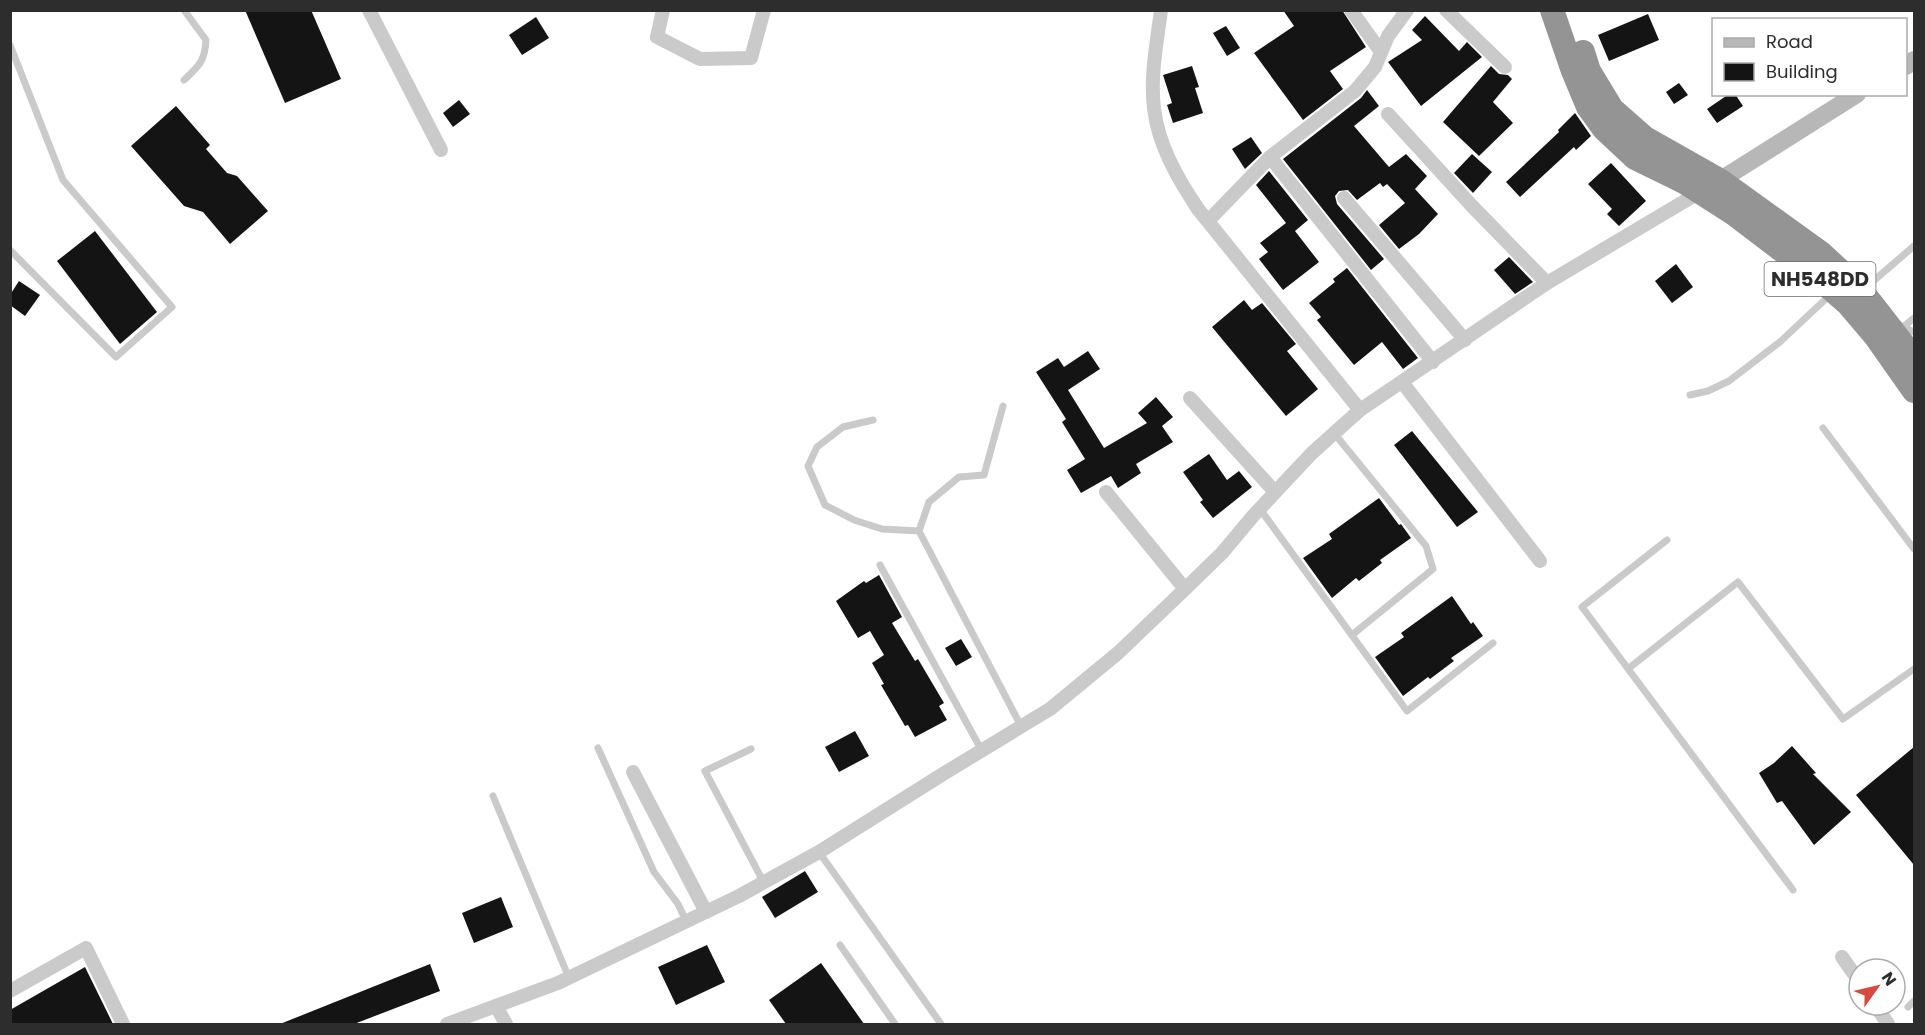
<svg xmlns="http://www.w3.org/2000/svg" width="1925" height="1035" font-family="Poppins,sans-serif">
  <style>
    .building { fill: #141414 }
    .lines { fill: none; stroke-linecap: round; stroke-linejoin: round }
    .lane { stroke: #cacaca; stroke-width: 7 }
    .street { stroke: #cacaca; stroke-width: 14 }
    .secondary { stroke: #b7b7b7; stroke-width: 18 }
    .highway { stroke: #949494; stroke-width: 24 }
    .labels { text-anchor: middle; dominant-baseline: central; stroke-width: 6; stroke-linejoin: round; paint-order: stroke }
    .shield { fill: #fff; stroke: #6c6c6c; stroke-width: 1.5 }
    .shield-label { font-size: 20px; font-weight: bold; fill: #2d2d2d }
  </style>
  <rect width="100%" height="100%" fill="#fff"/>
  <!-- building -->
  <g class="building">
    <polygon points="245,10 311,10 341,79 285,103"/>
    <polygon points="1283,10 1342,10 1366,47 1330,71 1343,89 1303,120 1254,53 1294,26"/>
    <polygon points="1648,14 1659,40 1609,61 1598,35"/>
    <polygon points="1425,16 1459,51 1467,42 1482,57 1421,106 1388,62 1422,40 1412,30"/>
    <polygon points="536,17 549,38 522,55 509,35"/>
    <polygon points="1226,26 1240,48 1227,56 1213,33"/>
    <polygon points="1192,66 1199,87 1195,88 1203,113 1173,123 1167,105 1172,103 1163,75"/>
    <polygon points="1491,66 1499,74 1508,75 1512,79 1493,102 1513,123 1479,156 1443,122"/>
    <polygon points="1679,83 1688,95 1674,104 1666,92"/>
    <polygon points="1367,90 1379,106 1354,126 1389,167 1406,154 1427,176 1415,189 1438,214 1419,234 1399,249 1379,225 1405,203 1387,184 1383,187 1380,183 1357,200 1348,190 1339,191 1335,196 1337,204 1384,259 1371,270 1283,159 1361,98"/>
    <polygon points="1729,94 1735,94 1743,106 1717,123 1707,109"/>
    <polygon points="459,100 470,114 453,127 443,113"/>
    <polygon points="176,106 210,145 206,149 227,173 237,176 268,211 230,244 203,212 184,206 131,146"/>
    <polygon points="1575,113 1591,136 1576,150 1574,147 1520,197 1506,182 1559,132 1558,130"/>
    <polygon points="1251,137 1262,153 1245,169 1232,149"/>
    <polygon points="1472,154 1492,172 1473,193 1454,173"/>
    <polygon points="1611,163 1646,201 1619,226 1607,214 1612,209 1588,184"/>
    <polygon points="1269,171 1308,220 1295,231 1319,262 1283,290 1259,259 1268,252 1260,243 1286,223 1256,185"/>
    <polygon points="95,231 157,312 120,344 57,261"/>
    <polygon points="1509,257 1533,282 1515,294 1494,270"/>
    <polygon points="1676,264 1693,287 1672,303 1655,281"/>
    <polygon points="1347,268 1418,358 1403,369 1382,342 1354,365 1317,320 1321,317 1309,303 1335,282 1333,279"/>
    <polygon points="19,281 40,295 25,316 10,305 10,295"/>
    <polygon points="1244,300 1252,310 1262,303 1296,344 1287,351 1318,389 1286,416 1212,327"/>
    <polygon points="1088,351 1100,369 1068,390 1104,448 1147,423 1138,413 1156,397 1173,417 1162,426 1173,442 1136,464 1141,473 1118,488 1111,476 1081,493 1067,470 1085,459 1062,422 1066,419 1036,372 1058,358 1064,367"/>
    <polygon points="1412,431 1478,512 1457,527 1394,445"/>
    <polygon points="1209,454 1227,480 1239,471 1252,487 1213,518 1200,502 1203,500 1183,472"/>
    <polygon points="1379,498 1399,525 1401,524 1411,538 1380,560 1382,563 1359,581 1356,578 1332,598 1303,558 1332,539 1329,534"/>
    <polygon points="879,575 902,617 892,623 915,661 918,659 944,703 939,706 947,720 915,737 908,725 905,726 881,685 884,684 872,663 884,655 870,631 858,638 836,601 864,581 866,583"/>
    <polygon points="1452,596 1471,624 1473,622 1483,636 1451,658 1454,661 1430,679 1428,677 1403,696 1375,657 1404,637 1401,633"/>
    <polygon points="961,639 972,657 956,666 945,648"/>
    <polygon points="855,731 869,756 839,772 825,747"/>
    <polygon points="1792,746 1816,773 1813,774 1851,812 1814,845 1782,801 1777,803 1759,773 1774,763"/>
    <polygon points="1914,747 1914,865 1856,795"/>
    <polygon points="805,871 818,892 775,918 762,897"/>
    <polygon points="501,897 513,927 474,943 462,913"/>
    <polygon points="707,945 725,982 676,1005 658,967"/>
    <polygon points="821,963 864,1024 786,1024 769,1000"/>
    <polygon points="430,964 440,991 354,1024 280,1024"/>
    <polygon points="85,967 113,1024 10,1024 10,1010"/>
  </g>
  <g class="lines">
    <!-- lane -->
    <g class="lane">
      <path d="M184,10L206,40C205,61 199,66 184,80"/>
      <polyline points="10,45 63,180 172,307 116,357 10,250"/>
      <polyline points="1864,289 1914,246"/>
      <polyline points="1899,325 1914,332"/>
      <polyline points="1903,327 1914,318"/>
      <polyline points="1690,395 1708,391 1729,381 1781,341 1832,293"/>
      <polyline points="873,420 843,427 817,447 808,466 825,505 854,520 882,529 919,531 1022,728"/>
      <polyline points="1823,428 1914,549"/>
      <polyline points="1334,433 1426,546 1433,569 1352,635"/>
      <polyline points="1260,509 1407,711 1493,643"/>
      <polyline points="919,531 929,502 959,477 984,475 1003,406"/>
      <polyline points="1667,540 1582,607 1793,890"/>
      <polyline points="880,565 982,751"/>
      <polyline points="1629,668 1738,582 1843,719 1914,669"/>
      <polyline points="598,748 654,872 678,904 686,921"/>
      <polyline points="751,749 705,771 764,883"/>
      <polyline points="493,796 569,978"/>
      <polyline points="819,852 941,1024"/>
      <polyline points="840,945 895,1024"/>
      <polyline points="1908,1007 1914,1001"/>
    </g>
    <!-- street -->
    <g class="street">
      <polyline points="369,10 441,150"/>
      <polyline points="663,10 657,37 700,59 751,58 764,10"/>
      <path d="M1161,10C1157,42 1150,76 1154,108C1158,145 1178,179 1198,209L1360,410"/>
      <polyline points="1351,10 1381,52"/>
      <polyline points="1446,10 1505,67"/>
      <polyline points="1388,114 1472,206 1547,283"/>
      <polyline points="1270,157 1433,362"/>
      <polyline points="1344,198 1465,340"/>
      <polyline points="1208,221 1270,157 1355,91 1375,67 1388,36 1407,10"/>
      <polyline points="1402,382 1540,561"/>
      <polyline points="1190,398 1275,492"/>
      <polyline points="1106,492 1185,589"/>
      <polyline points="633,772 706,912"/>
      <polyline points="1842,957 1859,981"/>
      <polyline points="10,991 86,948 123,1024"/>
      <polyline points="1875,1005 1888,1024"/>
      <polyline points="496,1006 506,1024"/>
      <polyline points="447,1024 558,983 739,896 819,852 943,774 1050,709 1118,653 1185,589 1222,553 1253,516 1312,453 1360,410 1547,283 1700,192"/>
    </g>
    <!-- secondary -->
    <g class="secondary">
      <polyline points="1906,66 1914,60"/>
      <polyline points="1711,186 1857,94"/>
    </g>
    <!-- highway -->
    <g class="highway">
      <polyline points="1552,10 1573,71 1588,107 1604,129 1635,158 1684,182 1734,214 1817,277 1848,304 1876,337 1914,391"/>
      <polyline points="1583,52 1589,71 1612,109 1645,138 1721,181 1821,253 1862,291 1914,358"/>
    </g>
  </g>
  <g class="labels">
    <!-- shield labels -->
    <rect class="shield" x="1764.5" y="262" width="111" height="34" rx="4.5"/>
    <g class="shield-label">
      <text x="1820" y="279">NH548DD</text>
    </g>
  </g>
  <!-- border -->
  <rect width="1925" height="1035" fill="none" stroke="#2d2d2d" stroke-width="24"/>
  <!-- legend -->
  <rect x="1712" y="18" width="195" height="78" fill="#ffffff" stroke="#ababab" stroke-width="1.5"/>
  <rect x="1724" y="38" width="30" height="9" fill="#b7b7b7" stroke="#ababab" stroke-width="1.5"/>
  <text x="1766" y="48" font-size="18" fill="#2d2d2d">Road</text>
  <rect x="1724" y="63" width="30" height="18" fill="#141414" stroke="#ababab" stroke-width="1.5"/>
  <text x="1766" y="78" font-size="18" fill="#2d2d2d">Building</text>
  <!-- north arrow -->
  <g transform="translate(1877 987) rotate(56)"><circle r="28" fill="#ffffff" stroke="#ababab" stroke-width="1.5"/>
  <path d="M0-4.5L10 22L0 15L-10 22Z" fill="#d54b3d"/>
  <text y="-9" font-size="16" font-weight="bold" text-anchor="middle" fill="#2d2d2d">N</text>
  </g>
</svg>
